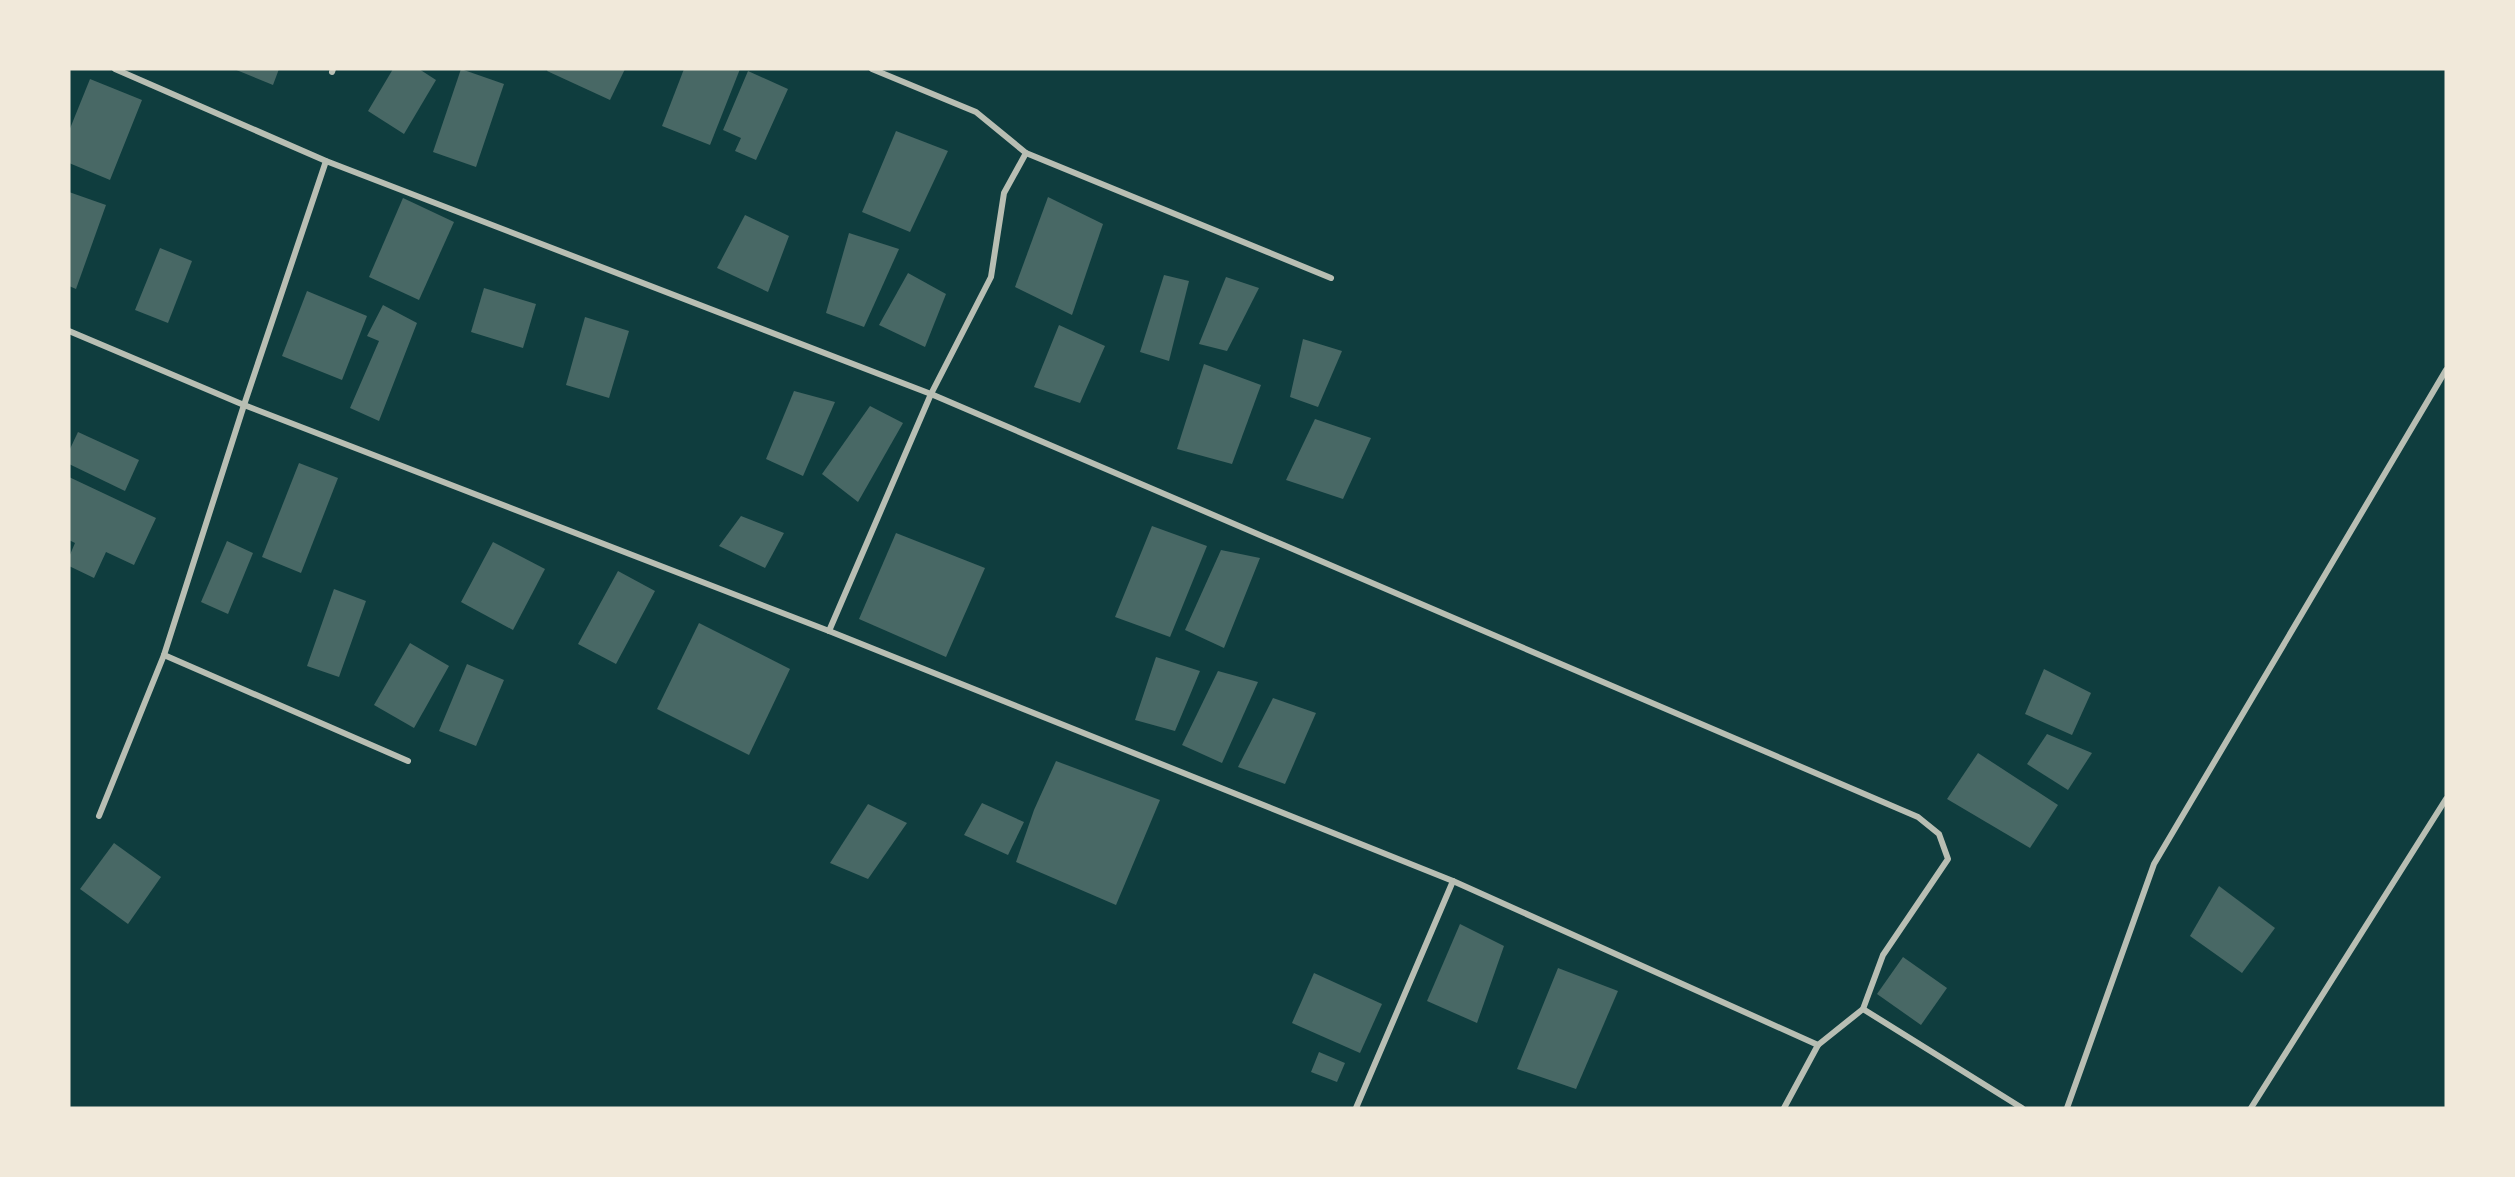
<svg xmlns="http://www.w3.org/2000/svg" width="2515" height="1177" font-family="'Crimson Pro',serif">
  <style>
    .building { fill: #486865 }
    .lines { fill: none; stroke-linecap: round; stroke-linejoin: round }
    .minor { stroke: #b8beb3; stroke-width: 6 }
  </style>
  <rect width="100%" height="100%" fill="#0f3d3e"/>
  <!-- building -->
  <g class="building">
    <polygon points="234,69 279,69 273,85"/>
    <polygon points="393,69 419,69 436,80 404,134 368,111"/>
    <polygon points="461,69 504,84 476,167 433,152"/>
    <polygon points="548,69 625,69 610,100 547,71"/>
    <polygon points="684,69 740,69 710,145 662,126"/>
    <polygon points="748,71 788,89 756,160 735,151 741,138 723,130"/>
    <polygon points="90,79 142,100 110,180 69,163 69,131"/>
    <polygon points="896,131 948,151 910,232 862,212"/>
    <polygon points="69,192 106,205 76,289 69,286"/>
    <polygon points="1048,197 1103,224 1072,315 1015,287"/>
    <polygon points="403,198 454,222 419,300 369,277"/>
    <polygon points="745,215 789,236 768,292 717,268"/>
    <polygon points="849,233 899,249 864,327 826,313"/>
    <polygon points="160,248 192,261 168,323 135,310"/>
    <polygon points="908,273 946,294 925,347 879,325"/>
    <polygon points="1164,275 1189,281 1169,361 1140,352"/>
    <polygon points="1226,277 1259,288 1227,351 1199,344"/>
    <polygon points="484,288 536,304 523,348 471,332"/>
    <polygon points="307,291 367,316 342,380 282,356"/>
    <polygon points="383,305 417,323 379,421 350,408 379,341 367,336"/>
    <polygon points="585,317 629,331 609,398 566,385"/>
    <polygon points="1059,325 1105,346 1080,403 1034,387"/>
    <polygon points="1303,339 1342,351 1318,407 1290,397"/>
    <polygon points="1204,364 1261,385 1232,464 1177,449"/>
    <polygon points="794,391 835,402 803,476 766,459"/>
    <polygon points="870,406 903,423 858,502 822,474"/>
    <polygon points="1315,419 1371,438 1343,499 1286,480"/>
    <polygon points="78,432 139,460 125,491 69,464 69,451"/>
    <polygon points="299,463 338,478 301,573 262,557"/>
    <polygon points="69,477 156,518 134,565 106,552 94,578 69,566 69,557 75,543 69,540"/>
    <polygon points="741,516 784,533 765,568 719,546"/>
    <polygon points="1152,526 1207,546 1170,637 1115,617"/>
    <polygon points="896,533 985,568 946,657 859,619"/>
    <polygon points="227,541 253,553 228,614 201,602"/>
    <polygon points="493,542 545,569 513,630 461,602"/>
    <polygon points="1221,550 1260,558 1224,648 1185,630"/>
    <polygon points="618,571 655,591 616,664 578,644"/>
    <polygon points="334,589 366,601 339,677 307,666"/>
    <polygon points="699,623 790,669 749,755 657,709"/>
    <polygon points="410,643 449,666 414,728 374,705"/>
    <polygon points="1156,657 1200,671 1175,731 1135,720"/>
    <polygon points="467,664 504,680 476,746 439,731"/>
    <polygon points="2044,669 2091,693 2072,735 2025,714"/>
    <polygon points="1218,671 1258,682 1222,763 1182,745"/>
    <polygon points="1273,698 1316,713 1285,784 1238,767"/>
    <polygon points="2047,734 2092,753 2068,790 2027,764"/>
    <polygon points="1978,753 2058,805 2030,848 1947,799"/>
    <polygon points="1056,761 1160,800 1116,905 1016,862 1034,810"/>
    <polygon points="982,803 1024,822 1008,855 964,835"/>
    <polygon points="868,804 907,823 868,879 830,863"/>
    <polygon points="114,843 161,877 128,924 80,889"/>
    <polygon points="2219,886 2275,928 2242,973 2190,936"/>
    <polygon points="1460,924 1504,946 1477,1023 1427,1001"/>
    <polygon points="1903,957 1947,988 1921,1025 1877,994"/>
    <polygon points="1558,968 1618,991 1576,1089 1517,1069"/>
    <polygon points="1314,973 1382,1004 1360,1053 1292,1023"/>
    <polygon points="1319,1052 1345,1063 1337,1082 1311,1072"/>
  </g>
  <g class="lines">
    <!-- minor -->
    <g class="minor">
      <polyline points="115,69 326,161 931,394 1918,817 1939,834 1948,859 1883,955 1863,1009 1818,1045 1784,1108"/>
      <polyline points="332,72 333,69"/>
      <polyline points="1026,153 1331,278"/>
      <polyline points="69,331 244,405 829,631 1453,881 1818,1045"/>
      <polyline points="829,631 931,394 991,277 1004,193 1026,153 976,112 872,69"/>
      <polyline points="164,655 408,761"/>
      <polyline points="99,816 164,655 244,405 326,161"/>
      <polyline points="1863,1009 2022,1108"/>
      <polyline points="1356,1108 1453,881"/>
      <polyline points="2067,1108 2154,864 2446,370"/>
      <polyline points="2251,1108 2446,799"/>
    </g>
  </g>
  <!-- border -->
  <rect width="2515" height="1177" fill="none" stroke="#f1e9da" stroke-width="141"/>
</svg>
